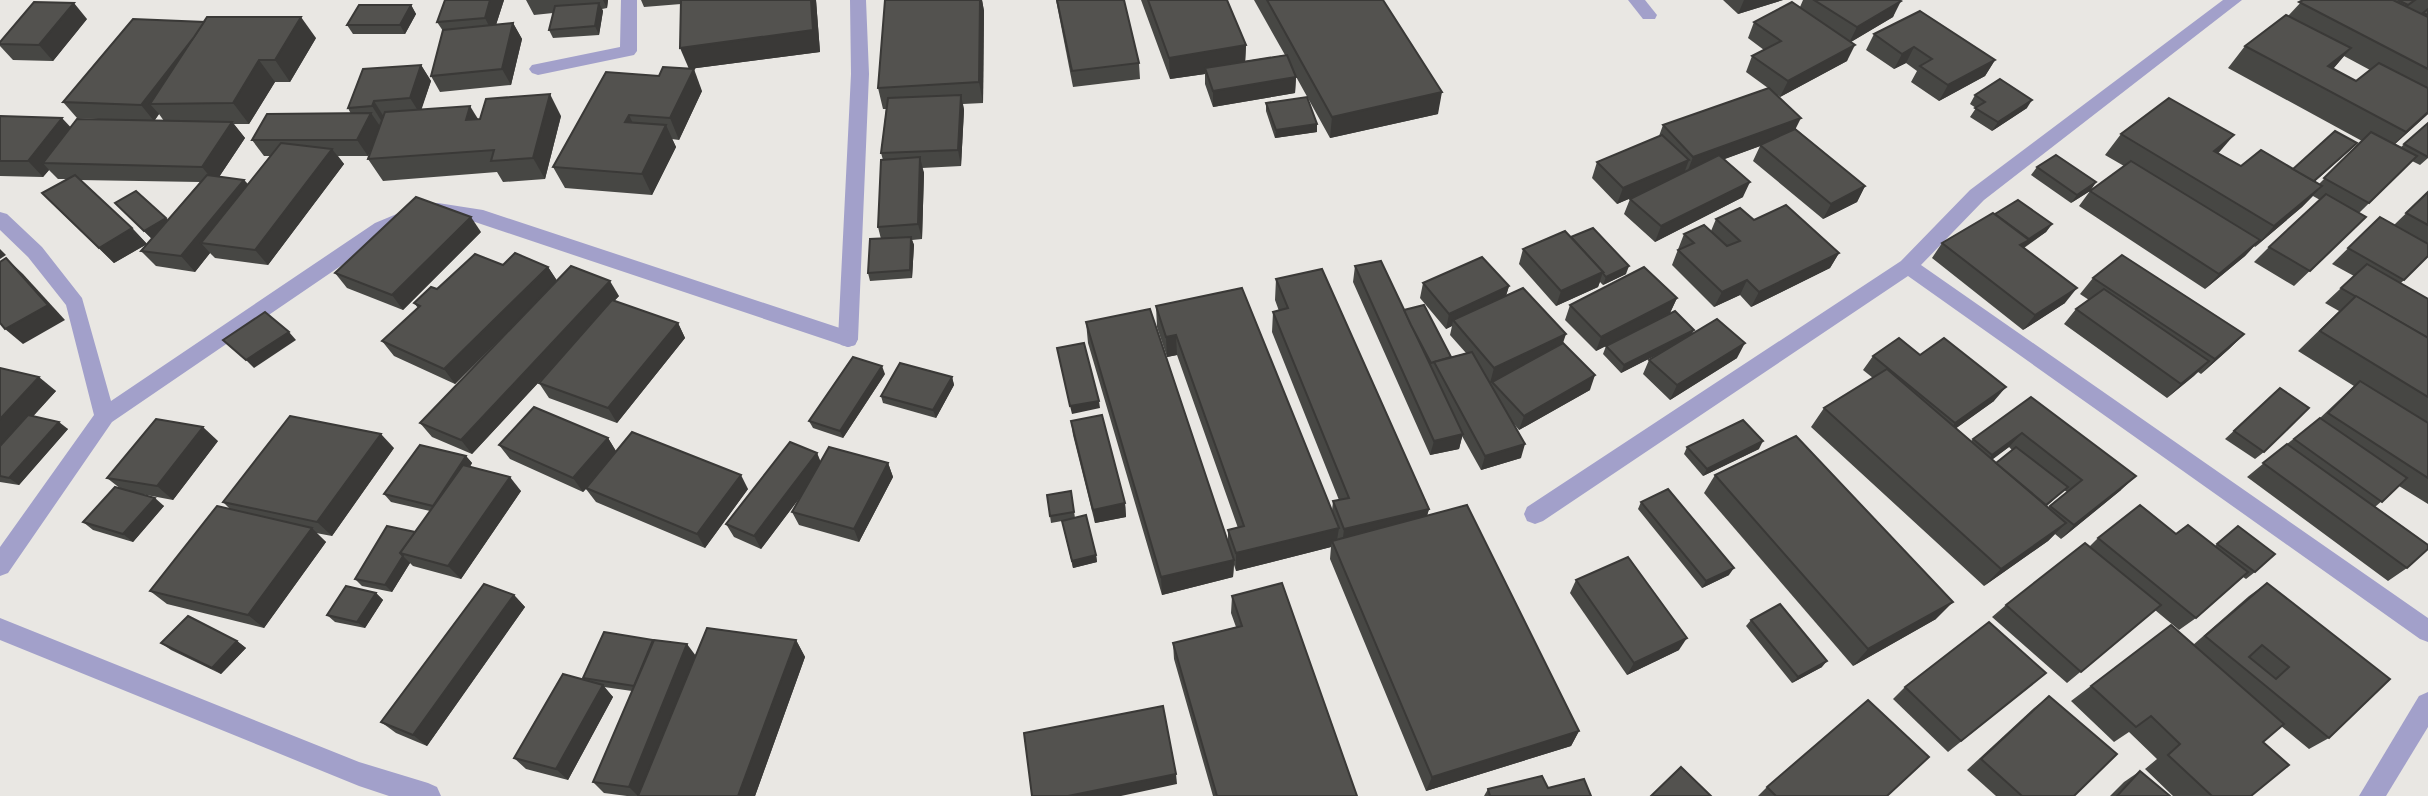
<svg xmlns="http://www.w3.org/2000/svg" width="2428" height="796" font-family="Georgia,serif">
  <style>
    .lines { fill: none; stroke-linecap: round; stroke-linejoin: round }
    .lane { fill: #a2a0ca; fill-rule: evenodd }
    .street { fill: #a2a0ca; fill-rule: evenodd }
    .wall { fill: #474744; fill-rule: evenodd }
    .shaded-wall { fill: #3a3937 }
    .building { fill: #53524f; stroke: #3a3937; stroke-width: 2; fill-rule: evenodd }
  </style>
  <rect width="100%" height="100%" fill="#e9e7e3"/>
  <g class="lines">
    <!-- lane -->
    <g class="lane">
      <polygon points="621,0 637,0 637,51 634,55 538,75 532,73 529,69 532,65 620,47"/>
      <polygon points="850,0 866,0 869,74 858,339 855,345 848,347 841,345 838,339 851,74"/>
      <polygon points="1628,0 1645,0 1657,15 1655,19 1643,19"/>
    </g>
    <!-- street -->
    <g class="street">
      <polygon points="2223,0 2242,0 1984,200 1921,265 2428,618 2428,642 2420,639 1908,276 1543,521 1535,524 1527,521 1524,514 1527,507 1901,261 1970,190"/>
      <path d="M438,203L483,210L855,333L858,339L855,345L848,347L475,222C441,216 419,218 389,233L112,422L8,573L0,576V547L94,415L66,305L28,257L0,230V212L7,214L42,247L82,298L111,401L375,223L411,208Z"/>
      <polygon points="0,618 359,762 428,783 437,787 441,796 389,796 359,786 0,640"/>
      <polygon points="2428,692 2428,727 2386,796 2359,796 2419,696"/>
    </g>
  </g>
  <!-- wall -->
  <g class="wall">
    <polygon points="445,0 504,0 496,25 513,23 522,39 511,85 440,92 431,76 443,31 437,22"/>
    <polygon points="526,0 608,0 607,8 602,9 603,11 599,35 553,38 549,30 553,13 534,15"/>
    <polygon points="641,0 816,0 820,52 689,69 681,4 644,7"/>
    <polygon points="885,0 982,0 984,11 983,103 963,104 964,110 961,166 922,168 924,173 922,239 912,240 914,245 912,278 870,281 868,273 881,239 878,227 883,160 881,153 886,109 883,109 878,88"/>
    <polygon points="1056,0 1124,0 1139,63 1140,79 1073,87"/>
    <polygon points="1141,0 1227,0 1246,45 1245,61 1285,55 1254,0 1383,0 1438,114 1330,138 1294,73 1296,77 1295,93 1213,107 1205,84 1205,74 1170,79"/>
    <polygon points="1723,0 1783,0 1738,14"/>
    <polygon points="1803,0 1899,0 1893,17 1851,42 1847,61 1780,97 1773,92 1796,129 1865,186 1857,202 1823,219 1753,161 1760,146 1724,159 1743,197 1655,242 1624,214 1630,199 1633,197 1617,204 1592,178 1597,162 1659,136 1663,125 1768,88 1746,72 1752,56 1764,50 1748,38 1754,22 1800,7"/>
    <path d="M2303,0H2428V114L2395,144L2401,147L2428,123V158L2420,165L2412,161L2359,213L2366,217L2294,286L2254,262L2269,247L2320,200L2313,196L2302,207L2255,247L2254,246L2245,256L2205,289L2079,206L2090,191L2124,166L2105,155L2121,134L2218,153L2241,166L2293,169L2357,143L2315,181L2319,184L2362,141L2228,68L2245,46L2288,16ZM2344,56L2370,70L2356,81L2333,69Z"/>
    <polygon points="411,5 416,14 405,34 353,34 347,25"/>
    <polygon points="87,19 53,61 13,60 0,46 0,42"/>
    <polygon points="1874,34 1995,60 1985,76 1939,101 1911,82 1917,71 1906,63 1894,69 1866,50"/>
    <path d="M316,38L290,82H275L249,124H234L245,138L219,177L244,180L248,184L270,156H264L252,140L351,114L348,108L421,65L431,81L421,109L478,119L561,116L545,179L503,182L497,172L383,181L368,159L372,148L368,156H338L344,164L268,265L215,258L210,253L195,272L156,266L141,251L152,239L115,203L168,220L200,182L79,180L132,228L147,244L114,263L58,209L68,179H58L49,170L43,177L0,176V116L71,127L119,120L77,118L63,102ZM159,114L164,121L155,120Z"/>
    <polygon points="606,72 702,91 679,140 672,139 676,147 652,195 565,188 553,167"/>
    <polygon points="1975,95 2027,108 1992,131 1970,117 1976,108 1970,104"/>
    <polygon points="1266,103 1317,124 1317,132 1275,138 1266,111"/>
    <polygon points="2037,167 2096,182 2090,191 2071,203 2031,175"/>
    <polygon points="2428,192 2428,256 2401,283 2428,299 2428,504 2399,486 2375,507 2407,568 2388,581 2247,477 2287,444 2320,418 2354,386 2298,351 2339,311 2325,303 2354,276 2332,264 2380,217 2394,225"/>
    <polygon points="1716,219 1754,220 1839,253 1830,268 1751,307 1740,295 1714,307 1672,265 1684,234 1711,231"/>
    <polygon points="2052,224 2046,232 2024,248 2065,303 2023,330 1932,258 1942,243"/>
    <polygon points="481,232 403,310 347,288 335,273"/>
    <polygon points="1571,237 1626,274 1603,285 1600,282 1598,287 1556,306 1519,264 1523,249"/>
    <polygon points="503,265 548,267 557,281 619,296 614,301 678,323 685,338 617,423 549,398 539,383 564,355 472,454 432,437 420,423 515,324 455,384 394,356 382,341 418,308 414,303 437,289"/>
    <polygon points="1355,266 1404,310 1451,357 1466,353 1450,335 1452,326 1446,329 1420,298 1423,283 1509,286 1506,296 1563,343 1590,390 1519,430 1514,424 1521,458 1481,470 1462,436 1459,449 1430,455 1353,282"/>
    <polygon points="2093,278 2244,334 2229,349 2201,374 2198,372 2167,398 2064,324 2076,309 2089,300 2080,294"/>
    <polygon points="1276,279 1429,509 1427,515 1579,731 1571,746 1426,791 1330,559 1331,547 1236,571 1234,565 1233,577 1162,595 1088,343 1086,322 1228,542 1228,530 1238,528 1177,355 1167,357 1157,327 1156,306 1332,511 1333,501 1339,500 1272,332 1273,312 1279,311 1275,300"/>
    <polygon points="1677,298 1670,313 1616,341 1692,334 1737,358 1670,400 1643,374 1649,360 1660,353 1621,373 1603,354 1606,346 1596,351 1565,320 1570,305"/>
    <path d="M1920,355L1994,401L1956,428L1971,441L2031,397L2121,490L2061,539L2055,534L2048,541L1984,586L1811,427L1824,408L1873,378L1863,370L1873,356ZM2009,447L2012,450L1996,463L1992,459ZM2064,490L2067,492L2048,507L2047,506Z"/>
    <polygon points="0,368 56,391 33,416 68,429 19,485 0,482"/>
    <polygon points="885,374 843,438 813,428 809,421"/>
    <polygon points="952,377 954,385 936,418 883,403 881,396"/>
    <polygon points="2280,388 2264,452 2255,459 2225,439"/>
    <polygon points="1071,421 1125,503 1126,517 1095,523 1073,435"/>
    <polygon points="608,438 616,451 748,489 705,548 596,502 586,489 583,492 510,459 499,445"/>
    <polygon points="218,441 173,500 141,494 164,506 133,542 93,530 83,522 121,489 107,478"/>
    <polygon points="1687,447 1759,449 1703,476 1684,454"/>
    <polygon points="394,448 332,536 316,533 326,542 264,628 167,604 150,591 231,510 223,502"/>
    <polygon points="817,453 820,462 888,463 893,477 859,542 799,525 792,512 801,496 761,549 734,537 726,524"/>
    <polygon points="466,456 472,463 470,467 521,491 461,579 413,566 410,563 392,592 362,586 355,579 415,532 430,511 391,502 384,494"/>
    <polygon points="1715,475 1936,619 1853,666 1704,493"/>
    <polygon points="1071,491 1075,518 1096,555 1097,562 1073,568 1062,521 1051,523 1047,495"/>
    <polygon points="1641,502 1729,575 1702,588 1638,509"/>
    <polygon points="2238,526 2255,572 2246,579 2243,577 2196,618 2179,630 2155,610 2067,683 1992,617 2006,605 2090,546 2098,538 2176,534 2215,546"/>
    <polygon points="1576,580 1679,650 1627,675 1570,593"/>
    <polygon points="2267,583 2329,738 2309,749 2281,726 2263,742 2251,796 2173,796 2145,769 2157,759 2129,732 2114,742 2071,701 2171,625 2193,645 2249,596"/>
    <polygon points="376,593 383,600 365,628 335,622 327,615"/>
    <polygon points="514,595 525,607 427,746 396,733 381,722"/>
    <polygon points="1232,596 1357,796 1213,796 1174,659 1173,643 1236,627 1231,613"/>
    <polygon points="1751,620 1822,667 1792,683 1746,626"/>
    <polygon points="796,640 805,657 755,796 627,796 604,793 593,782 632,691 604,687 613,697 568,780 526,769 514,758 586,680 583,678 696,655"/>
    <polygon points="237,641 246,648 221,674 171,650 161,643"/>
    <polygon points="2046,673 1948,752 1893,699 1905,687"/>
    <polygon points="2049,696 2074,796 1996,796 1967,770 2034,708"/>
    <polygon points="2140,771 2170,796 2110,796 2124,782"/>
    <polygon points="1767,787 1887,796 1758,796"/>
    <polygon points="1548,788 1591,796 1484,796 1488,789"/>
  </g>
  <!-- shaded-wall -->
  <g class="shaded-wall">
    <polygon points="490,0 504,0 493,34 485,18"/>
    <polygon points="603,0 608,0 607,8"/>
    <polygon points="811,0 816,0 820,52 689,69 680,48"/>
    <polygon points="980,0 982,0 984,11 983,103 979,82"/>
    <polygon points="1744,0 1783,0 1738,14"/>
    <polygon points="1901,1 1893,17 1849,43 1857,27"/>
    <polygon points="74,3 87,19 53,61 39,45"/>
    <polygon points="599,3 603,11 599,35 595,26"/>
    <polygon points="411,5 416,14 405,34 400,25"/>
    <polygon points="301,17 316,38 290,82 275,60"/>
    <polygon points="206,22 150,104 159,114 154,121 141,105"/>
    <polygon points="513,23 522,39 511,85 502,69"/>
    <polygon points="1246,45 1245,67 1205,68 1205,74 1170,79 1169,58"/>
    <polygon points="1855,45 1847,61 1780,97 1788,81"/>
    <polygon points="1914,47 1906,63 1894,69 1902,54"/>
    <polygon points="2351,48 2332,70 2328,66"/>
    <polygon points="259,60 275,82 249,124 233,103"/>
    <polygon points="1995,60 1985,76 1939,101 1948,85"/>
    <polygon points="421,65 431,81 420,114 410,98"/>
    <polygon points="694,69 702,91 679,140 670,118"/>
    <polygon points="1296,77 1295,93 1213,107 1213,91"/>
    <polygon points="1442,92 1438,114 1330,138 1332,117"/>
    <polygon points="550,94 561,116 545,179 533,158"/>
    <polygon points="961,95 964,110 961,166 958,150"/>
    <polygon points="2032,100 2027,108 1992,131 1998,122"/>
    <polygon points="374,101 384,117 382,122 372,106"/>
    <polygon points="470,106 483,127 466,120"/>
    <polygon points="2428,112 2428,114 2385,153 2406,132"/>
    <polygon points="371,113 382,129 368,156 357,140"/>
    <polygon points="629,115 639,136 625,122"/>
    <polygon points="62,118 77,134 43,163 49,170 43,177 28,161"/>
    <polygon points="1801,118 1793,134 1687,173 1693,157"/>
    <polygon points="232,122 245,138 215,183 202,167"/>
    <polygon points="1317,124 1317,132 1275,138 1276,130"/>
    <polygon points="666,125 676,147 652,195 642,174"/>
    <polygon points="2234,135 2216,156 2214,151"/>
    <polygon points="2357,143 2349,151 2305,190 2313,182"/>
    <polygon points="332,149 344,164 268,265 255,250"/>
    <polygon points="920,157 924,173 922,239 918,224"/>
    <polygon points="1689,160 1683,176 1617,204 1623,188"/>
    <polygon points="244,180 257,196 201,243 210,253 195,272 181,256"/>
    <polygon points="1750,182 1743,197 1655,242 1661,226"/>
    <polygon points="2096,182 2090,191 2071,203 2077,195"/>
    <polygon points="1865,186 1857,202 1823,219 1831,204"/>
    <polygon points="2322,186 2302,207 2255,247 2274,226"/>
    <polygon points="471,217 481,232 403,310 392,295"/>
    <polygon points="166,218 174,226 152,239 144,231"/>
    <polygon points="2052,224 2046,232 2024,247 2018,255 2020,245"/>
    <polygon points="132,228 147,244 114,263 99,248"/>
    <polygon points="911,237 914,245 912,278 910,270"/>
    <polygon points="2260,240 2245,256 2205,289 2219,274"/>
    <polygon points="0,249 6,255 0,259"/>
    <polygon points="1839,253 1830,268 1751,307 1759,292"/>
    <polygon points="6,258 23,274 65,320 23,344 5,329"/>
    <polygon points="1629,266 1626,274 1603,285 1606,277"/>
    <polygon points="548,267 558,282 455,384 444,369"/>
    <polygon points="1603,272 1598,287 1556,306 1561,291"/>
    <polygon points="1747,280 1740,295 1714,307 1722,292"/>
    <polygon points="610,281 619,296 472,454 461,440"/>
    <polygon points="1509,286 1504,302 1453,320 1452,326 1446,329 1449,314"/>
    <polygon points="2077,288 2065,303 2023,330 2035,315"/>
    <polygon points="1677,298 1670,313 1596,351 1601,337"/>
    <polygon points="678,323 685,338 617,423 608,408"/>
    <polygon points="1694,330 1690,338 1621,373 1624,365"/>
    <polygon points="289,332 296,340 254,368 246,360"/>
    <polygon points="1566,334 1561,349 1490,383 1494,368"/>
    <polygon points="2244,334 2229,349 2201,374 2215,359"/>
    <polygon points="1176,335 1177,355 1167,357 1166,337"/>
    <polygon points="1745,343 1737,358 1670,400 1677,385"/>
    <polygon points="2209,361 2194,376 2167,398 2181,384"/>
    <polygon points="882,366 885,374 843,438 840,431"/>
    <polygon points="1595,375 1590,390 1519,430 1524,416"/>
    <polygon points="39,377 56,391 0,453 0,419"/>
    <polygon points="952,377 954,385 936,418 933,410"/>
    <polygon points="2006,387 1994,401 1944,437 1955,423"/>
    <polygon points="1099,401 1100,408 1072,414 1070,406"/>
    <polygon points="59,422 68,429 19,485 9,478"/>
    <polygon points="203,427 218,441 173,500 157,486"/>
    <polygon points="2022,433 2009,447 1980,469 1992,455"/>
    <polygon points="381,434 394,448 332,536 317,522"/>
    <polygon points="1463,434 1459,449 1430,455 1434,441"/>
    <polygon points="608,438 617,453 583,492 573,478"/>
    <polygon points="1763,441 1759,449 1703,476 1707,469"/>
    <polygon points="1525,444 1521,458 1481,470 1485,456"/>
    <polygon points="817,453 823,467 761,549 754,536"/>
    <polygon points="466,456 472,463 439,513 433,506"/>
    <polygon points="888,463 893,477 859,542 854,529"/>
    <polygon points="741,475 748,489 705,548 697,534"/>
    <polygon points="2136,476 2121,490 2061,539 2074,525"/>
    <polygon points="510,477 521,491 461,579 448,566"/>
    <polygon points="155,498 164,506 133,542 123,534"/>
    <polygon points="1125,503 1126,517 1095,523 1093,510"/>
    <polygon points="1429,509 1424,527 1342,547 1344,529"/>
    <polygon points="2066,523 2048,541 1984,586 2001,569"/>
    <polygon points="312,528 326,542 264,628 248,615"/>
    <polygon points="1339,528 1336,546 1332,541 1331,547 1236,571 1236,553"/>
    <polygon points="1096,555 1097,562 1073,568 1072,561"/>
    <polygon points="403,556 410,563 392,592 385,585"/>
    <polygon points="1234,560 1233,577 1162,595 1161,577"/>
    <polygon points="1734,568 1729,575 1702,588 1706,581"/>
    <polygon points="376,593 383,600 365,628 357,622"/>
    <polygon points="514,595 525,607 427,746 413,735"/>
    <polygon points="1953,602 1936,619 1853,666 1868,649"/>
    <polygon points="1687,638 1679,650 1627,675 1634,663"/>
    <polygon points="796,640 805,657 755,796 738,796"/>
    <polygon points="237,641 246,648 221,674 212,668"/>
    <polygon points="687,644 696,656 638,796 629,787"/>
    <polygon points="1827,661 1822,667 1792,683 1798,677"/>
    <polygon points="603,685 613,697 568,780 556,769"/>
    <polygon points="1579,731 1571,746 1426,791 1432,777"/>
    <polygon points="1176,774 1177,784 1121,796 1068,796"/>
  </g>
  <!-- building -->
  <g class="building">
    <polygon points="445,0 490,0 485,18 437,22"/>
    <polygon points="681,0 811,0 813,30 680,48"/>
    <polygon points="885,0 980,0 979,82 878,88"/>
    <polygon points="1057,0 1124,0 1139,63 1072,71"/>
    <polygon points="1148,0 1227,0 1246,45 1169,58"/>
    <polygon points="1267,0 1383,0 1442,92 1332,117"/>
    <polygon points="1814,0 1899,0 1901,1 1857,27"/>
    <polygon points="2303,0 2393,0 2428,17 2428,69 2299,2"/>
    <polygon points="2398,0 2415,0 2408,5"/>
    <polygon points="34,2 74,3 39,45 0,44 0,42"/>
    <polygon points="1792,2 1855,45 1788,81 1752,56 1781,41 1754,22"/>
    <polygon points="599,3 595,26 549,30 555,6"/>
    <polygon points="359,5 411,5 400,25 347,25"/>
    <polygon points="2428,9 2428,15 2423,13"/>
    <polygon points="1920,11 1995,60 1948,85 1920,66 1932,59 1914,47 1902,54 1874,34"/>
    <polygon points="2286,15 2351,48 2328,66 2356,81 2379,63 2428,88 2428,112 2406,132 2245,46"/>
    <polygon points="207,17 301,17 275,60 259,60 233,103 150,104"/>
    <polygon points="133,19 204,22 194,37 141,105 63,102"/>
    <polygon points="513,23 502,69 431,76 443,30"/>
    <polygon points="1287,55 1296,77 1213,91 1205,68"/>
    <polygon points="421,65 410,98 374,101 372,106 348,108 363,69"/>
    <polygon points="663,67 694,69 670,118 629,115 625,122 666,125 642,174 553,167 606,72 659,76"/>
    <polygon points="2000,79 2032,100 1998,122 1975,108 1985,102 1975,95"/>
    <polygon points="1769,88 1801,118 1693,157 1663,125"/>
    <polygon points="550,94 533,158 491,161 494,150 368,159 385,112 470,106 466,120 480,119 486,99"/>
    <polygon points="961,95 958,150 881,153 888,98"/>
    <polygon points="1307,97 1317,124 1276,130 1266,103"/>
    <polygon points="2169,98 2234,135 2214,151 2241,166 2261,150 2322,186 2274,226 2121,134"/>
    <polygon points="371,113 357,140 252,140 267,114"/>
    <polygon points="0,116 62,118 28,161 0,161"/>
    <polygon points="77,119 232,122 202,167 43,163"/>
    <polygon points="2428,123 2428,157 2404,144"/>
    <polygon points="1795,129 1865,186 1831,204 1760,145"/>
    <polygon points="2335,131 2357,143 2314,181 2293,169"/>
    <polygon points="2371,132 2417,156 2369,203 2324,178"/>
    <polygon points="1662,135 1689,160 1623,188 1597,162"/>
    <polygon points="281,143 332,149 255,250 201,243"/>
    <polygon points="1719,155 1750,182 1661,226 1630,199"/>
    <polygon points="2056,155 2096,182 2077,195 2037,167"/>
    <polygon points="920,157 918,224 878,227 881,160"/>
    <polygon points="2131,161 2260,240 2219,274 2090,191"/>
    <polygon points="75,175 132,228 99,248 42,193"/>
    <polygon points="207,175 244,180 181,256 141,251"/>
    <polygon points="136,191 166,218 144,231 115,203"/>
    <polygon points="2428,192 2428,225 2406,213"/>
    <polygon points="2326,194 2366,217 2310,271 2269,247"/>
    <polygon points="416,197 471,217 392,295 335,273"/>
    <polygon points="2018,200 2052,224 2029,239 1995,214"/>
    <polygon points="1786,205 1839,253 1759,292 1747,280 1722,292 1678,250 1694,243 1684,234 1704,225 1727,246 1740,241 1716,219 1740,208 1754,220"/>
    <polygon points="1993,213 2029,240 2020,245 2077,288 2035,315 1942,243"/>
    <polygon points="2380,217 2428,244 2428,256 2404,280 2348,248"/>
    <polygon points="1593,228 1629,266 1606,277 1602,272 1603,272 1571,237"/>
    <polygon points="1565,231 1603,272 1561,291 1523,249"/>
    <polygon points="911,237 910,270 868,273 870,239"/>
    <polygon points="515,253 548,267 444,369 382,341 420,306 414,303 431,287 437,289 475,254 503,265"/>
    <polygon points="2122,255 2244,334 2215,359 2093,278"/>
    <polygon points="1482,257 1509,286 1449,314 1423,283"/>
    <polygon points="6,258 48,305 5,329 0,323 0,262"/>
    <polygon points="1381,261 1463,434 1434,441 1355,266"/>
    <polygon points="2367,264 2428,299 2428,338 2341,288"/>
    <polygon points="571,266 610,281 461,440 420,423"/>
    <polygon points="1644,267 1677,298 1601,337 1570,305"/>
    <polygon points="1322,269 1429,509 1344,529 1333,501 1349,498 1273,312 1288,308 1276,279"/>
    <polygon points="1242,288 1339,528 1236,553 1228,530 1244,526 1176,335 1166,337 1156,306"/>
    <polygon points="1523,288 1566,334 1494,368 1453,320"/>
    <polygon points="2104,289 2209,361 2181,384 2076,309"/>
    <polygon points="2356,296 2428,338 2428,397 2320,331"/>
    <polygon points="612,300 678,323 608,408 539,383"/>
    <polygon points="1424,305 1451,357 1431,363 1411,325 1404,310"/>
    <polygon points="1150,309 1234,560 1161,577 1086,322"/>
    <polygon points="1675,311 1694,330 1624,365 1606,346"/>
    <polygon points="265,312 289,332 246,360 223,340"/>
    <polygon points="1717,319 1745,343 1677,385 1649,360"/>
    <polygon points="1899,338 1920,355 1944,338 2006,387 1955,423 1873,356"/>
    <polygon points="1084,343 1099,401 1070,406 1057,348"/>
    <polygon points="1563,343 1595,375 1524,416 1492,382"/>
    <polygon points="1472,352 1525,444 1485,456 1434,362"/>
    <polygon points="853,357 882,366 840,431 809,421"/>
    <polygon points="900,363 952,377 933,410 881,396"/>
    <polygon points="0,368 39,377 0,419"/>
    <polygon points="1887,369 2066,523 2001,569 1824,408"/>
    <polygon points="2360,381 2428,423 2428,478 2328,413"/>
    <polygon points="2280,388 2309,408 2264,452 2234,431"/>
    <polygon points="2031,397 2136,476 2074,525 2050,506 2082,480 2022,433 1992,455 1973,439"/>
    <polygon points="534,407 608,438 573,478 499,445"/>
    <polygon points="28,415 59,422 9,478 0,476 0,446"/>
    <polygon points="1102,415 1125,503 1093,510 1071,421"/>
    <polygon points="290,416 381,434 317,522 223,502"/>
    <polygon points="2320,418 2407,478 2382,502 2294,439"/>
    <polygon points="156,419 203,427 157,486 107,478"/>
    <polygon points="1743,420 1763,441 1707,469 1687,447"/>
    <polygon points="632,432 741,475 697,534 586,488"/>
    <polygon points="1796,436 1953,602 1868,649 1715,475"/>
    <polygon points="790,442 817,453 754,536 726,524"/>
    <polygon points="2287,444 2428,545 2428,549 2407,568 2263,463"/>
    <polygon points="420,445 466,456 433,506 384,494"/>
    <polygon points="829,447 888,463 854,529 792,512"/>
    <polygon points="2016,447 2068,487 2046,505 1996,463"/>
    <polygon points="463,465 510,477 448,566 400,553"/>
    <polygon points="115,487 155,498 123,534 83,522"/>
    <polygon points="1668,489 1734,568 1706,581 1641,502"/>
    <polygon points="1071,491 1074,512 1050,516 1047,495"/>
    <polygon points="1467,505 1579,731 1432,777 1332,541"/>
    <polygon points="2140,505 2176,534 2188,525 2248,572 2196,618 2098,538"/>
    <polygon points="217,506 312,528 248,615 150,591"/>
    <polygon points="1086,515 1096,555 1072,561 1062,521"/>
    <polygon points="387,526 415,532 400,553 403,556 385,585 355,579"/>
    <polygon points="2238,526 2275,554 2255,572 2217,544"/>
    <polygon points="2085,543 2161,605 2081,672 2006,605"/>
    <polygon points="1628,557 1687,638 1634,663 1576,580"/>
    <polygon points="1282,583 1357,796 1217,796 1173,643 1242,626 1232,596"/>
    <path d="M2267,583L2390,679L2329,738L2205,636ZM2262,645L2289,667L2276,679L2249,657Z"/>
    <polygon points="484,584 514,595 413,735 381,722"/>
    <polygon points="346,586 376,593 357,622 327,615"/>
    <polygon points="1780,604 1827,661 1798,677 1751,620"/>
    <polygon points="188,616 237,641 212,668 161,643"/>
    <polygon points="1989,622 2046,673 1961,741 1905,687"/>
    <polygon points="2171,625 2284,724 2263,742 2289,765 2251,796 2212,796 2168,755 2180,744 2151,716 2136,727 2091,686"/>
    <polygon points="707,628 796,640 738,796 638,796"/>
    <polygon points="604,632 653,640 634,686 583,678"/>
    <polygon points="654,640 687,644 629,787 593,782"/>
    <polygon points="563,674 603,685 556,769 514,758"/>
    <polygon points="2049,696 2117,754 2074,796 2022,796 1981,759"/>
    <polygon points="1868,700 1929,757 1887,796 1776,796 1767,787"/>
    <polygon points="1163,706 1176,774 1068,796 1032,796 1024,733"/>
    <polygon points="1681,767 1711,796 1651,796"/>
    <polygon points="2140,771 2170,796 2117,796"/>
    <polygon points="1542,776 1548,788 1584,779 1591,796 1490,796 1488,789"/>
  </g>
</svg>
